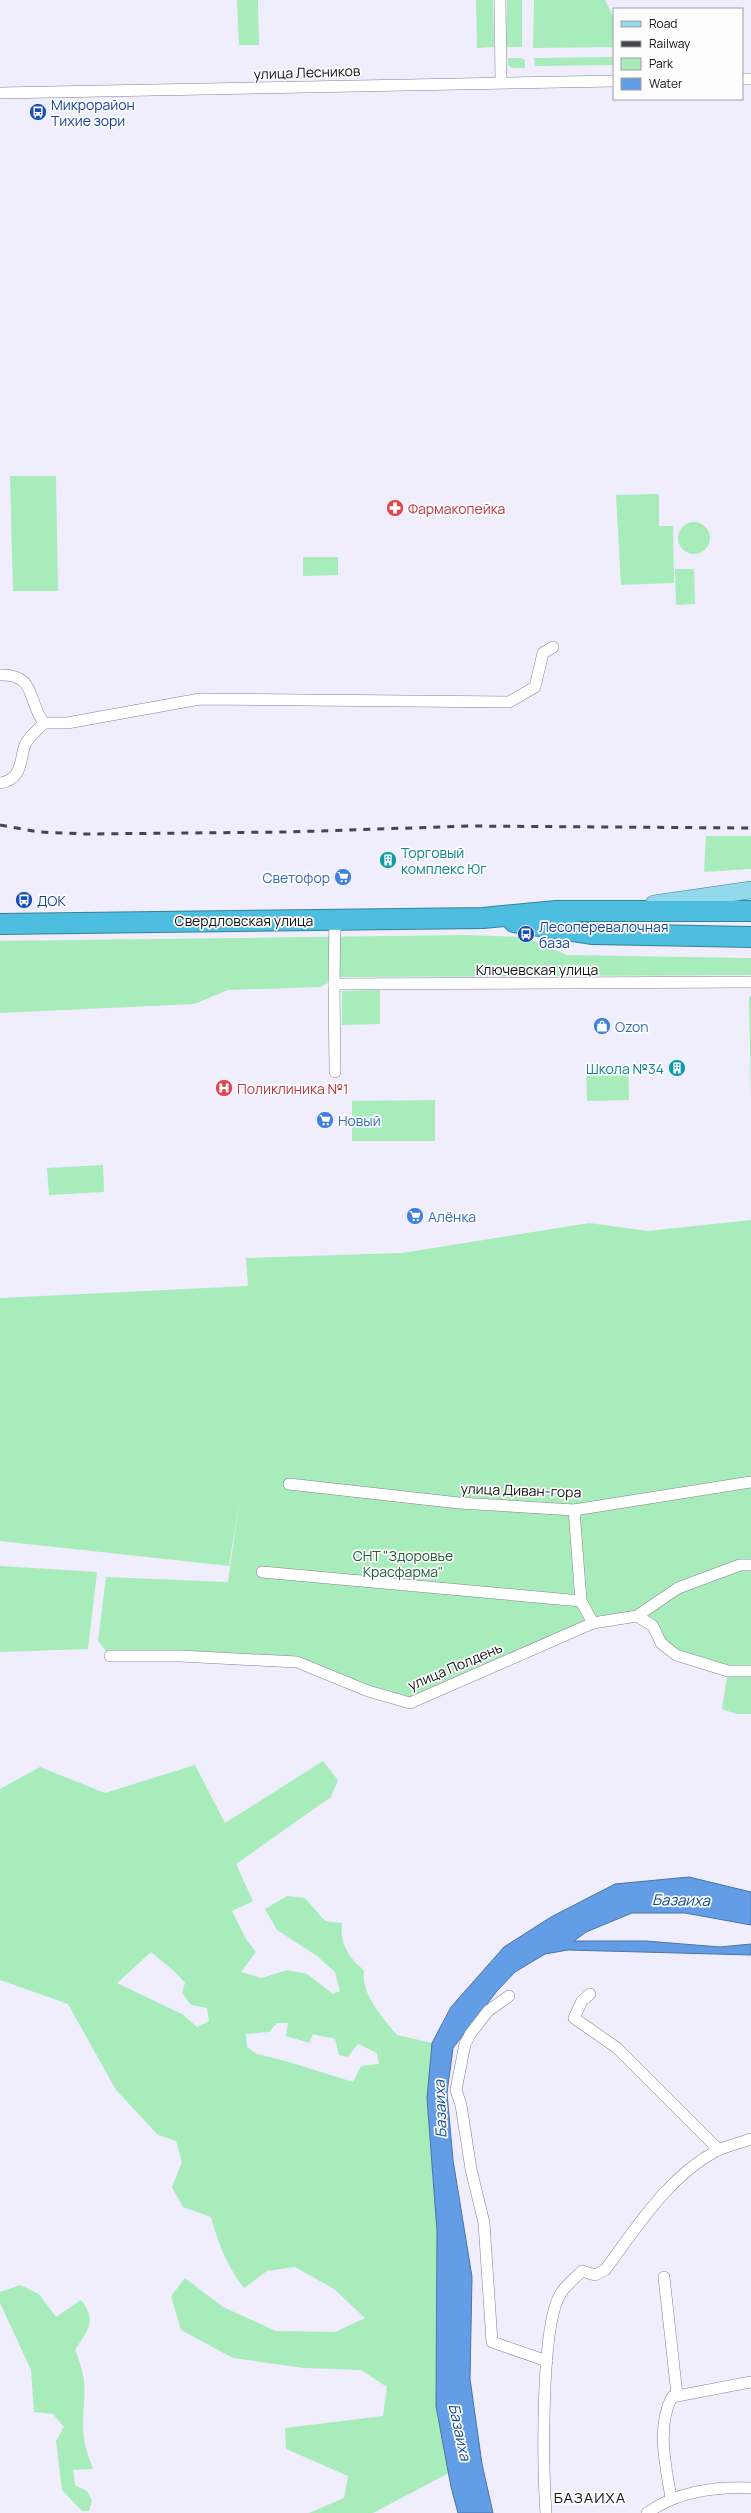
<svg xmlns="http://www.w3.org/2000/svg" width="751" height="2513" font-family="Manrope,sans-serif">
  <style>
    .green { fill: #a7ecba; fill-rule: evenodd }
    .water { fill: #639de5; stroke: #4b73a7 }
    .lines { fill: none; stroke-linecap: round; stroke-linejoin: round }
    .street-casing { stroke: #858390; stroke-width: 12 }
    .primary-casing { stroke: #388199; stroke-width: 18 }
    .highway-casing { stroke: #388199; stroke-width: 22 }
    .street { stroke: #fff; stroke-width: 11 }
    .primary { stroke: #94d8ec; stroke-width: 17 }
    .highway { stroke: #4dbedf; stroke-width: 20 }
    .rail { stroke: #47454c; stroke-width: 3; stroke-dasharray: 7 7; stroke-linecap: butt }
    .labels { text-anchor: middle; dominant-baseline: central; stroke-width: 3.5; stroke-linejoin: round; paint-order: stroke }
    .street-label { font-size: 14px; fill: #121116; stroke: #fdfdfd }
    .transit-label { font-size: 14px; fill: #164399; stroke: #fdfdfd; text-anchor: start }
    .health-label { font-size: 14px; fill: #be3a42; stroke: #fdfdfd; text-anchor: start }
    .culture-label { font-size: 14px; fill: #0d838f; stroke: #fdfdfd; text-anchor: start }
    .shop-label { font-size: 14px; fill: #366cbe; stroke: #fdfdfd; text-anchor: start }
    .park-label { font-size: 14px; fill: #216038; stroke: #fdfdfd }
    .water-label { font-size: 15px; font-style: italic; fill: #0e4a8b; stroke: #fdfdfd }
    .neighbourhood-label { font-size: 15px; letter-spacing: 1px; fill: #121116; stroke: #fdfdfd }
  </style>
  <rect width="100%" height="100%" fill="#f0eefc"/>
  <!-- green -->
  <g class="green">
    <polygon points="237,0 258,0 259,45 239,45"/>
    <polygon points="476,0 493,0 494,47 477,48"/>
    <polygon points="507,0 522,0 522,47 506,47"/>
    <polygon points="534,0 605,0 614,18 614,47 533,48"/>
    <polygon points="614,57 614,65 535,66 534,58"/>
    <polygon points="508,58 521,58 525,60 525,68 512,68 508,65"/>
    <polygon points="10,476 56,476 58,591 13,591"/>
    <polygon points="659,494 659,526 673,526 674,583 621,585 616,495"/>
    <circle cx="694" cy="538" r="16"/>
    <polygon points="303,557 338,557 338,575 303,576"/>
    <polygon points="675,569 694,569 695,604 676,605"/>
    <polygon points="706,836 751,836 751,869 704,872"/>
    <polygon points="466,935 525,937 567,955 751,958 751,975 340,977 320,987 228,990 194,1004 0,1013 0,941"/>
    <polygon points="380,990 380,1024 342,1025 342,991"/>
    <polygon points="751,996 751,1100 749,997"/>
    <polygon points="628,1065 629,1100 587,1101 586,1066"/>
    <polygon points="435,1100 435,1141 352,1141 352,1101"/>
    <polygon points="103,1165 104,1192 49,1195 47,1168"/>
    <polygon points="751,1220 751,1714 736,1714 722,1709 728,1671 676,1655 637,1616 593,1623 410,1703 297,1662 110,1656 98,1641 106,1577 228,1582 240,1497 229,1566 0,1541 0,1298 248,1286 246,1258 402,1253 589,1223 648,1231"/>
    <polygon points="0,1566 97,1572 88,1649 0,1652"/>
    <path d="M323,1761L338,1780L331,1797L236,1864L253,1901L232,1911L246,1939L256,1952L241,1972L262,1978L287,1970L307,1974L333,1994L340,1991L335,1972L317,1956L277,1930L265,1909L287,1896L305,1898L325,1921L342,1923C339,1942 349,1959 364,1970C360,1993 383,2018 397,2035L432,2043L427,2098L437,2231L436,2406L449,2473L373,2513H309L344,2498L348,2476L286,2449L285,2428L383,2416L387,2387L361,2370L304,2368L233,2358L181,2330L171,2296L185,2278L223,2307L276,2331L335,2332L365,2318L334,2289L295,2267L267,2271L244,2288C227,2266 218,2243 211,2217L183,2207L172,2187L182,2162L176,2141L158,2135L116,2090L68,2004L0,1980V1789L40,1767L105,1793L195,1765L225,1823ZM151,1952L175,1972L185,1983L182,1993L191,2005L207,2008L209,2021L197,2027L182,2014L117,1983ZM277,2023H288L286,2036L309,2043L313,2034L335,2039L339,2055L348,2057L358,2044L377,2053L379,2064L361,2066L353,2082L289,2062L257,2054L247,2047L246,2034L269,2032Z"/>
    <path d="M20,2285L39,2294L56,2317L81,2300C98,2322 87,2330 75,2350C92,2388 80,2403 84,2439C85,2449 90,2460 93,2469L73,2470L75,2485L87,2491L92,2501L89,2511H82L62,2490L56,2441L64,2427L53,2414L34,2412L31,2370L0,2303V2292Z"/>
  </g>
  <!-- water -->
  <polygon class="water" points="689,1877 751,1892 751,1925 685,1913 632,1913 586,1932 574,1941 646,1941 720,1947 751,1944 751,1955 568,1950 545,1954 515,1972 497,1991 453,2048 447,2093 453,2160 472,2277 470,2379 482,2464 493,2513 458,2513 451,2487 436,2406 437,2231 427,2098 432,2043 451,2007 504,1947 551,1917 615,1884"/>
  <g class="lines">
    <defs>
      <g id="street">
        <polyline points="500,0 501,82"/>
        <polyline points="742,79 751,79"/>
        <polyline points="0,93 614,81"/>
        <path d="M0,675C37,674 27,701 44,723H67L200,699L509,702L535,687L543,653L553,647"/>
        <path d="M0,783C23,779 19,762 25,745C28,737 39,729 44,723"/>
        <polyline points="334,984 335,919"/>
        <polyline points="335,1072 334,984 751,982"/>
        <polyline points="289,1484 459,1503 574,1510 751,1482"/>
        <polyline points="574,1510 581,1601 593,1623"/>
        <polyline points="262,1572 581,1601"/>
        <polyline points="637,1616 653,1626 661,1643 676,1655 728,1671 751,1671"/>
        <polyline points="110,1656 180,1656 297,1662 368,1691 410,1703 593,1623 637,1616 678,1588 740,1565 751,1565"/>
        <polyline points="590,1994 582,2001 574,2018 617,2048 719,2150"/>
        <polyline points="509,1996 488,2011 471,2033 465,2044 456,2090 461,2105 471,2169 484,2223 492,2342 547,2361"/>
        <polyline points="664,2277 677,2395"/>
        <path d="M671,2498C666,2467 656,2427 672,2397L751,2382"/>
        <path d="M546,2513C543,2470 540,2325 561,2293C566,2285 575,2278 582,2271L595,2275L605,2270C637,2227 668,2177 716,2151C727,2146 740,2143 751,2139"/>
        <path d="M647,2513C676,2492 715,2486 751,2488"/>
      </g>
      <polyline id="primary" points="654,904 751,890"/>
      <g id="highway">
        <polyline points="514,922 593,934 751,937"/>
        <polyline points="0,924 483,918 556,911 751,911"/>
      </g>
    </defs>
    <!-- street casing -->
    <use href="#street" class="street-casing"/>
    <!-- primary casing -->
    <use href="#primary" class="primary-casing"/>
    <!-- highway casing -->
    <use href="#highway" class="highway-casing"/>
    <!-- street -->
    <use href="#street" class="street"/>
    <!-- primary -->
    <use href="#primary" class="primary"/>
    <!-- highway -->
    <use href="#highway" class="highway"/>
    <!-- rail -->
    <polyline class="rail" points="0,825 39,832 86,834 288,832 470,826 751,828"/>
  </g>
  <!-- icons -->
  <defs>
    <symbol id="bus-disc" viewBox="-11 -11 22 22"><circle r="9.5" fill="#1a4fb4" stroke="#fdfdfd"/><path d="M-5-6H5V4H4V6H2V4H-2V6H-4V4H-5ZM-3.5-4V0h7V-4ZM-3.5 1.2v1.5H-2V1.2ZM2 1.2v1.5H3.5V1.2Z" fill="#fff"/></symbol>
    <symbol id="pharmacy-disc" viewBox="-11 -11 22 22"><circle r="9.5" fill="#e0444e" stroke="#fdfdfd"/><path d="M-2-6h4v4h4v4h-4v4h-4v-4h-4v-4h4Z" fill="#fff"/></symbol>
    <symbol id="building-disc" viewBox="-11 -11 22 22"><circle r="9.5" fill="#0f9aa8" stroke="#fdfdfd"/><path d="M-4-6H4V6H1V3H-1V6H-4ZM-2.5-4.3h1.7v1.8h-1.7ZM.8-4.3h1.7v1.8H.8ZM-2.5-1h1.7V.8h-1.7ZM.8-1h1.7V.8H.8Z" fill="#fff"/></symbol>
    <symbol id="supermarket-disc" viewBox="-11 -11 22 22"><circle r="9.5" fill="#3f7fe0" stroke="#fdfdfd"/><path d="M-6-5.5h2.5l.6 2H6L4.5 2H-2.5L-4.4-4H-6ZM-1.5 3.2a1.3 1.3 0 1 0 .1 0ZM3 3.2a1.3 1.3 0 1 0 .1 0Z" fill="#fff"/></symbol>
    <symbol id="shop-disc" viewBox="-11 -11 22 22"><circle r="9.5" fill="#3f7fe0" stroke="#fdfdfd"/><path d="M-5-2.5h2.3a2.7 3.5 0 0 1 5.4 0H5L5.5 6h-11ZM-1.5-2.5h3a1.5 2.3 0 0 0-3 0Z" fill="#fff"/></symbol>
    <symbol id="hospital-disc" viewBox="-11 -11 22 22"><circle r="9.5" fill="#e0444e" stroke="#fdfdfd"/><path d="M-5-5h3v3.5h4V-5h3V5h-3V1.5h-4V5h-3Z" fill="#fff"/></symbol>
  </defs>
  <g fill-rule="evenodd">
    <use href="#bus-disc" x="28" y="102" width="20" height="20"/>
    <use href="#pharmacy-disc" x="385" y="498" width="20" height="20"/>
    <use href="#building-disc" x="378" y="850" width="20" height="20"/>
    <use href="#supermarket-disc" x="333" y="867" width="20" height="20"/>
    <use href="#bus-disc" x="14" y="890" width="20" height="20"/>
    <use href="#bus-disc" x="516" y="924" width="20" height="20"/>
    <use href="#shop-disc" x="592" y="1016" width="20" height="20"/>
    <use href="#building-disc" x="667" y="1058" width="20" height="20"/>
    <use href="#hospital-disc" x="214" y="1078" width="20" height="20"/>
    <use href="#supermarket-disc" x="315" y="1110" width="20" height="20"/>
    <use href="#supermarket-disc" x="405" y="1206" width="20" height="20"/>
  </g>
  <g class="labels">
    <!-- street labels -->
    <g class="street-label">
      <text transform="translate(307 72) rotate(-2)">улица Лесников</text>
      <text x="244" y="920">Свердловская улица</text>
      <text x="537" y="969">Ключевская улица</text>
      <text transform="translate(521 1490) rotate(2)">улица Диван-гора</text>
      <text transform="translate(455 1666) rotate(-23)">улица Полдень</text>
    </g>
    <!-- transit labels -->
    <g class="transit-label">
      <text x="51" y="104">Микрорайон<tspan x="51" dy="16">Тихие зори</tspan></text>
      <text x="37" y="900">ДОК</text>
      <text x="539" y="926">Лесоперевалочная<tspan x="539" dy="16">база</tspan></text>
    </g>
    <!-- health labels -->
    <g class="health-label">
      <text x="408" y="508">Фармакопейка</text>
      <text x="237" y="1088">Поликлиника №1</text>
    </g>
    <!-- culture labels -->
    <g class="culture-label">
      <text x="401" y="852">Торговый<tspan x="401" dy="16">комплекс Юг</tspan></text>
      <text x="664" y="1068" text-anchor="end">Школа №34</text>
    </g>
    <!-- shop labels -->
    <g class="shop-label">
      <text x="330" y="877" text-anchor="end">Светофор</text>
      <text x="615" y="1026">Ozon</text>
      <text x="338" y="1120">Новый</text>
      <text x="428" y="1216">Алёнка</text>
    </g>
    <!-- park labels -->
    <g class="park-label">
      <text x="403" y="1555">СНТ "Здоровье<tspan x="403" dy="16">Красфарма"</tspan></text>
    </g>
    <!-- water labels -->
    <g class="water-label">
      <text transform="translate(681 1900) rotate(1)">Базаиха</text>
      <text transform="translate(440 2109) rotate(-92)">Базаиха</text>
      <text transform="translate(460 2432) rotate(78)">Базаиха</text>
    </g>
    <!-- neighbourhood labels -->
    <g class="neighbourhood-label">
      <text x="590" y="2497">БАЗАИХА</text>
    </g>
  </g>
  <!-- legend -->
  <rect x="613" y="8" width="130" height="92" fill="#fdfdfd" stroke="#9f9fa1"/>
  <rect x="621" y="21" width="20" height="6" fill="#94d8ec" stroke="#9f9fa1"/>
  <text x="649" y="28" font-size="12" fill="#121116">Road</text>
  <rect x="621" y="41" width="20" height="6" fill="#47454c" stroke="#9f9fa1"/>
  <text x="649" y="48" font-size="12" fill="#121116">Railway</text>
  <rect x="621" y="58" width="20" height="12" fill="#a7ecba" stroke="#9f9fa1"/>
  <text x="649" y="68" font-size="12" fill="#121116">Park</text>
  <rect x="621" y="78" width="20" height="12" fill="#639de5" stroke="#9f9fa1"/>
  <text x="649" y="88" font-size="12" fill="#121116">Water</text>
</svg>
